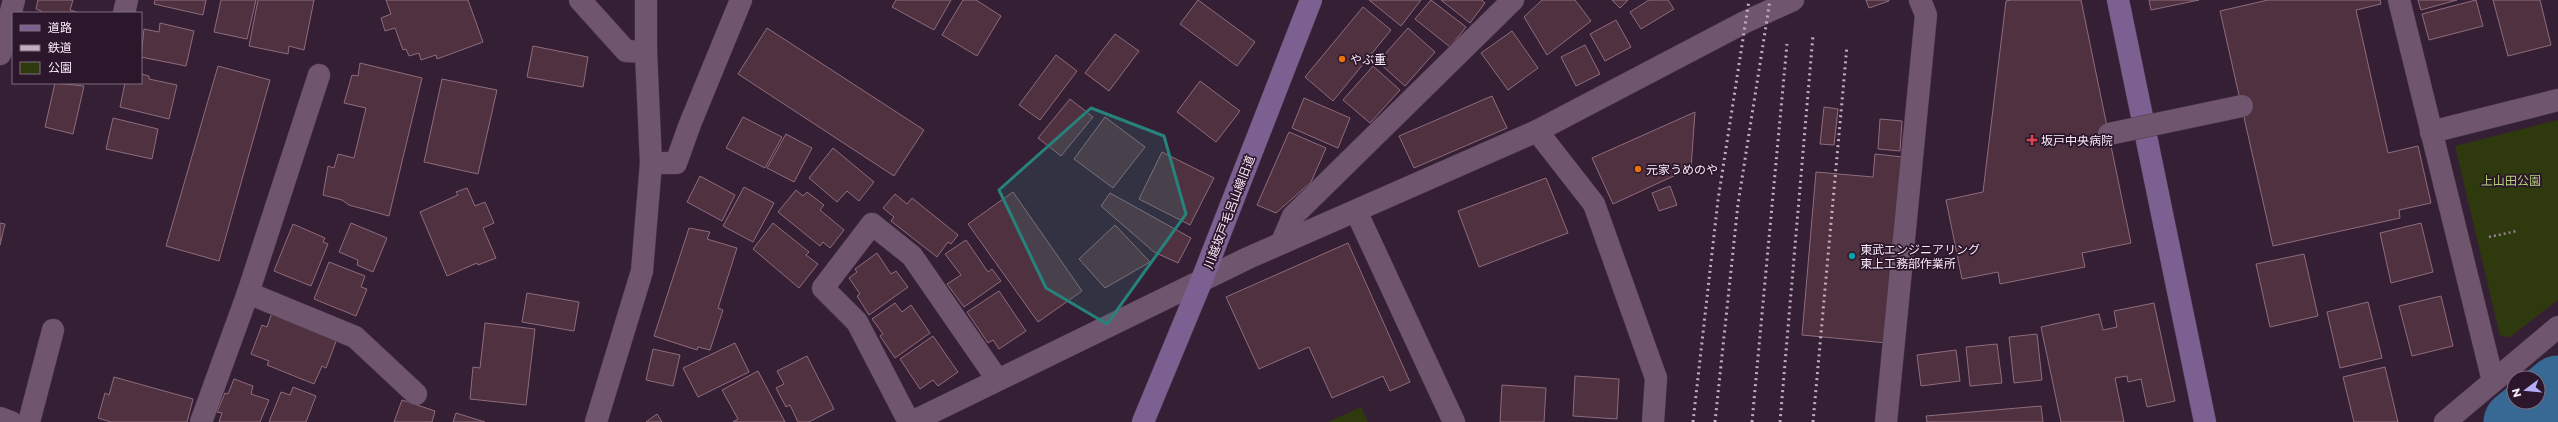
<svg xmlns="http://www.w3.org/2000/svg" width="2558" height="422" font-family="Montserrat,'Noto Sans JP',sans-serif">
  <style>
    .green { fill: #2e3a0e }
    .lines { fill: none; stroke-linecap: round; stroke-linejoin: round }
    .river { stroke: #386894; stroke-width: 63 }
    .building { fill: #503140; stroke: #8e6c7c }
    .street-casing { stroke: #4d3a4d; stroke-width: 23 }
    .secondary-casing { stroke: #4d3a4d; stroke-width: 23 }
    .path { stroke: #958395; stroke-width: 2.5; stroke-dasharray: 2 3; stroke-linecap: butt }
    .street { stroke: #6f566e; stroke-width: 22 }
    .secondary { stroke: #7c6092; stroke-width: 22 }
    .rail { stroke: #c0afbf; stroke-width: 3; stroke-dasharray: 2 4; stroke-linecap: butt }
    .street-bridge-casing { stroke: #4d3a4d; stroke-width: 23; stroke-linecap: butt }
    .street-bridge { stroke: #6f566e; stroke-width: 22 }
    .marked { fill: #27827c; fill-opacity: 0.2; stroke: #27827c; stroke-width: 3; stroke-linejoin: round }
    .food-dot { fill: #e8710a; stroke: #2b162b; stroke-width: 1.5 }
    .health-dot { fill: #e0444e; stroke: #2b162b; stroke-width: 1.5 }
    .culture-dot { fill: #0f9aa8; stroke: #2b162b; stroke-width: 1.5 }
    .labels { text-anchor: middle; dominant-baseline: central; stroke-width: 3.5; stroke-linejoin: round; paint-order: stroke }
    .poi-label { font-size: 12px; fill: #fbecfa; stroke: #2b162b; text-anchor: start }
    .park-label { font-size: 12px; fill: #b2ce76; stroke: #2b162b }
    .street-label { font-size: 12px; fill: #fbecfa; stroke: #2b162b }
  </style>
  <rect width="100%" height="100%" fill="#351f35"/>
  <!-- green -->
  <g class="green">
    <polygon points="2558,120 2558,300 2510,337 2500,336 2455,146"/>
    <polygon points="1361,407 1368,422 1328,422"/>
  </g>
  <g class="lines">
    <!-- river -->
    <polyline class="river" points="2515,422 2558,387"/>
  </g>
  <!-- building -->
  <g class="building">
    <polygon points="38,0 73,0 70,10 80,13 41,13 41,11 36,9"/>
    <polygon points="155,0 206,0 203,15 154,4"/>
    <polygon points="221,0 256,0 247,39 214,32"/>
    <polygon points="258,0 314,0 304,50 289,46 288,54 249,46"/>
    <polygon points="386,0 468,0 483,42 437,59 436,55 421,60 419,53 409,56 406,49 403,50 395,28 385,31 381,18 391,14"/>
    <polygon points="896,0 951,0 934,30 892,7"/>
    <polygon points="963,0 976,0 1001,16 977,56 942,35"/>
    <polygon points="1198,0 1255,42 1237,66 1180,24"/>
    <polygon points="1369,0 1421,0 1401,26"/>
    <polygon points="1431,0 1466,27 1450,47 1415,19"/>
    <polygon points="1441,0 1482,0 1485,3 1470,23"/>
    <polygon points="1542,0 1575,0 1591,21 1547,55 1524,17"/>
    <polygon points="1612,0 1628,0 1620,8"/>
    <polygon points="1649,0 1668,0 1674,9 1641,29 1630,12"/>
    <polygon points="1866,0 1889,0 1889,1 1869,8"/>
    <polygon points="2011,0 2081,0 2131,243 2082,253 2085,267 2000,284 1998,272 1962,279 1946,200 1983,192 2006,1"/>
    <polygon points="2149,0 2199,0 2151,10"/>
    <polygon points="2268,0 2380,0 2381,4 2356,10 2388,153 2418,146 2431,203 2399,210 2400,218 2273,246 2220,11"/>
    <polygon points="2418,0 2457,0 2421,10"/>
    <polygon points="2476,0 2483,26 2429,40 2422,14"/>
    <polygon points="2493,0 2540,0 2551,45 2508,56"/>
    <polygon points="1363,7 1391,30 1333,101 1305,77"/>
    <polygon points="1616,20 1631,47 1605,61 1590,34"/>
    <polygon points="160,23 194,31 186,66 141,57 144,29 159,32"/>
    <polygon points="767,28 924,130 894,176 738,74"/>
    <polygon points="1408,28 1435,52 1405,86 1378,62"/>
    <polygon points="1512,31 1538,68 1508,90 1481,53"/>
    <polygon points="1115,34 1139,51 1109,91 1085,73"/>
    <polygon points="1585,45 1600,74 1576,86 1561,57"/>
    <polygon points="533,46 588,57 583,87 527,77"/>
    <polygon points="1056,55 1077,71 1040,120 1019,105"/>
    <polygon points="360,63 422,78 389,216 349,205 342,200 323,195 328,166 334,168 338,154 354,158 366,108 344,103 352,75 358,76"/>
    <polygon points="218,66 270,80 219,261 166,246"/>
    <polygon points="1373,66 1400,90 1370,123 1343,100"/>
    <polygon points="141,74 149,76 149,79 177,85 169,119 120,107 125,83 141,83"/>
    <polygon points="442,79 497,90 478,174 424,162"/>
    <polygon points="1200,81 1240,111 1216,142 1177,112"/>
    <polygon points="55,83 84,86 73,134 45,127"/>
    <polygon points="1492,96 1507,128 1414,168 1399,136"/>
    <polygon points="1304,98 1350,118 1338,148 1292,128"/>
    <polygon points="1070,99 1093,117 1061,156 1038,138"/>
    <polygon points="1824,107 1838,109 1834,145 1820,144"/>
    <polygon points="1695,112 1691,168 1613,204 1592,158"/>
    <polygon points="743,117 782,137 765,168 726,148"/>
    <polygon points="1105,117 1145,147 1113,188 1074,159"/>
    <polygon points="113,118 158,129 152,159 106,149"/>
    <polygon points="1880,119 1902,121 1900,151 1878,149"/>
    <polygon points="1289,132 1326,148 1311,182 1276,213 1257,205"/>
    <polygon points="786,134 812,148 794,182 767,168"/>
    <polygon points="833,148 874,182 859,201 847,191 837,202 809,178"/>
    <polygon points="1162,152 1214,178 1190,225 1139,199"/>
    <polygon points="1875,154 1903,157 1887,343 1802,335 1816,172 1873,177"/>
    <polygon points="700,176 735,195 722,221 687,202"/>
    <polygon points="1546,178 1568,233 1479,267 1458,211"/>
    <polygon points="1670,186 1677,205 1659,211 1652,193"/>
    <polygon points="744,187 774,203 753,242 723,226"/>
    <polygon points="467,188 475,206 485,202 494,223 483,228 496,258 478,265 477,263 447,276 420,212 458,195 456,192"/>
    <polygon points="796,190 803,196 807,192 824,205 820,210 844,230 830,248 823,242 820,246 778,212"/>
    <polygon points="1013,192 1082,291 1038,322 968,224"/>
    <polygon points="1110,193 1191,238 1178,263 1154,252 1101,206"/>
    <polygon points="895,194 907,204 912,198 958,235 951,244 948,242 937,257 891,221 894,217 883,208"/>
    <polygon points="0,223 5,224 0,245"/>
    <polygon points="351,223 387,238 373,272 357,265 358,260 339,252"/>
    <polygon points="773,223 809,252 806,255 818,264 799,288 753,249"/>
    <polygon points="2421,223 2433,272 2391,283 2380,233"/>
    <polygon points="293,224 325,238 323,242 328,244 311,286 274,271"/>
    <polygon points="1115,225 1150,262 1105,288 1079,259"/>
    <polygon points="689,228 710,232 707,239 737,248 718,308 723,310 710,350 698,347 697,350 654,336"/>
    <polygon points="966,240 988,272 992,269 1001,281 964,307 947,284 961,275 945,254"/>
    <polygon points="1348,243 1410,382 1390,391 1383,376 1332,398 1309,347 1259,369 1226,297"/>
    <polygon points="877,253 891,274 896,271 908,287 869,315 857,296 860,294 849,278 857,272 855,269"/>
    <polygon points="2304,254 2318,316 2270,327 2256,264"/>
    <polygon points="329,262 365,276 361,287 367,289 356,316 314,299"/>
    <polygon points="999,291 1026,331 999,349 993,340 988,343 967,312"/>
    <polygon points="527,293 579,302 574,331 522,322"/>
    <polygon points="2441,296 2453,346 2412,356 2399,306"/>
    <polygon points="2368,302 2382,358 2340,368 2327,312"/>
    <polygon points="895,303 902,312 911,305 930,333 895,358 880,336 883,334 872,319"/>
    <polygon points="2154,303 2175,401 2147,407 2141,379 2128,382 2127,376 2115,378 2124,422 2061,422 2041,327 2099,314 2103,330 2117,327 2114,311"/>
    <polygon points="273,310 338,336 326,368 322,366 314,384 267,365 269,361 251,354 262,325 267,327"/>
    <polygon points="485,323 535,329 526,405 470,399 473,367 480,368"/>
    <polygon points="2037,334 2042,380 2014,383 2009,337"/>
    <polygon points="933,336 958,372 938,386 933,380 920,389 900,359"/>
    <polygon points="735,343 749,372 698,397 683,368"/>
    <polygon points="1997,344 2002,383 1970,386 1966,347"/>
    <polygon points="653,349 680,355 673,386 646,380"/>
    <polygon points="1956,350 1960,381 1921,386 1917,355"/>
    <polygon points="807,356 834,409 809,422 798,422 790,405 786,407 776,388 784,384 777,371"/>
    <polygon points="2385,367 2398,422 2354,422 2343,377"/>
    <polygon points="758,371 785,422 733,422 738,419 722,390"/>
    <polygon points="1575,376 1619,379 1617,419 1573,416"/>
    <polygon points="114,377 193,399 187,422 111,422 98,418 105,393 109,395"/>
    <polygon points="234,379 253,386 251,394 269,400 260,422 219,422 222,413 217,412 225,393 228,394"/>
    <polygon points="1502,385 1546,388 1544,422 1500,422"/>
    <polygon points="293,387 316,396 306,422 269,422 281,392 290,395"/>
    <polygon points="402,400 435,411 432,422 394,422"/>
    <polygon points="2041,406 2043,422 1927,422 1926,416"/>
    <polygon points="456,413 485,422 453,422"/>
    <polygon points="657,414 662,422 646,422"/>
  </g>
  <g class="lines">
    <defs>
      <g id="street">
        <polyline points="580,0 626,51 646,52"/>
        <polyline points="2399,0 2493,381"/>
        <polyline points="124,13 127,0"/>
        <polyline points="0,54 14,0"/>
        <polyline points="1537,131 1594,204 1656,378 1653,422"/>
        <polyline points="2431,132 2558,100"/>
        <polyline points="651,163 676,163 690,124 741,0"/>
        <polyline points="1356,211 1454,422"/>
        <polyline points="1282,242 1293,216 1513,0"/>
        <polyline points="248,293 355,337 416,394"/>
        <polyline points="0,418 11,422"/>
        <polyline points="29,422 53,330"/>
        <polyline points="201,422 248,293 319,75"/>
        <polyline points="596,422 642,271 651,163 646,52 646,0"/>
        <polyline points="909,422 857,322 823,288 872,224 912,256 997,379"/>
        <polyline points="912,422 1248,258 1537,131 1745,22 1793,0"/>
        <polyline points="1886,422 1926,15 1920,0"/>
        <polyline points="2445,422 2558,327"/>
      </g>
      <g id="secondary">
        <polyline points="2118,0 2205,422"/>
        <polyline points="1143,422 1201,282 1311,0"/>
      </g>
    </defs>
    <!-- street casing -->
    <use href="#street" class="street-casing"/>
    <!-- secondary casing -->
    <use href="#secondary" class="secondary-casing"/>
    <!-- path -->
    <polyline class="path" points="2489,237 2517,231"/>
    <!-- street -->
    <use href="#street" class="street"/>
    <!-- secondary -->
    <use href="#secondary" class="secondary"/>
    <!-- rail -->
    <g class="rail">
      <polyline points="1693,422 1718,200 1749,0"/>
      <polyline points="1715,422 1738,204 1770,0"/>
      <polyline points="1752,422 1787,44"/>
      <polyline points="1780,422 1813,35"/>
      <polyline points="1813,422 1847,46"/>
    </g>
    <defs>
      <polyline id="street-bridge" points="2109,134 2242,106"/>
    </defs>
    <!-- street-bridge casing -->
    <use href="#street-bridge" class="street-bridge-casing"/>
    <!-- street-bridge -->
    <use href="#street-bridge" class="street-bridge"/>
  </g>
  <!-- marked area -->
  <path class="marked" d="M1091,108L1164,136L1186,214L1107,324L1046,288L999,190Z"/>
  <!-- markers -->
  <g class="food-dot">
    <circle cx="1342" cy="59" r="4"/>
    <circle cx="1638" cy="169" r="4"/>
  </g>
  <path class="health-dot" d="M2030 134h4v4h4v4h-4v4h-4v-4h-4v-4h4z"/>
  <circle class="culture-dot" cx="1852" cy="256" r="4"/>
  <g class="labels">
    <!-- poi labels -->
    <g class="poi-label">
      <text x="1350" y="59">やぶ重</text>
      <text x="2041" y="140">坂戸中央病院</text>
      <text x="1646" y="169">元家うめのや</text>
      <text x="1860" y="249">東武エンジニアリング<tspan x="1860" dy="14">東上工務部作業所</tspan></text>
    </g>
    <!-- park labels -->
    <g class="park-label">
      <text x="2511" y="180">上山田公園</text>
    </g>
    <!-- street labels -->
    <g class="street-label">
      <text transform="translate(1229 212) rotate(-69)">川越坂戸毛呂山線旧道</text>
    </g>
  </g>
  <!-- legend -->
  <rect x="12" y="12" width="130" height="72" fill="#2b162b" stroke="#7e6c7e"/>
  <rect x="20" y="25" width="20" height="6" fill="#7c6092" stroke="#7e6c7e"/>
  <text x="48" y="32" font-size="12" fill="#fbecfa">道路</text>
  <rect x="20" y="45" width="20" height="6" fill="#c0afbf" stroke="#7e6c7e"/>
  <text x="48" y="52" font-size="12" fill="#fbecfa">鉄道</text>
  <rect x="20" y="62" width="20" height="12" fill="#2e3a0e" stroke="#7e6c7e"/>
  <text x="48" y="72" font-size="12" fill="#fbecfa">公園</text>
  <!-- north arrow -->
  <g transform="translate(2526 390) rotate(254)"><circle r="19" fill="#2b162b" stroke="#7e6c7e"/>
  <path d="M0-3L7 15L0 10L-7 15Z" fill="#b3adf9"/>
  <text y="-6" font-size="11" font-weight="bold" text-anchor="middle" fill="#fbecfa">N</text>
  </g>
</svg>
